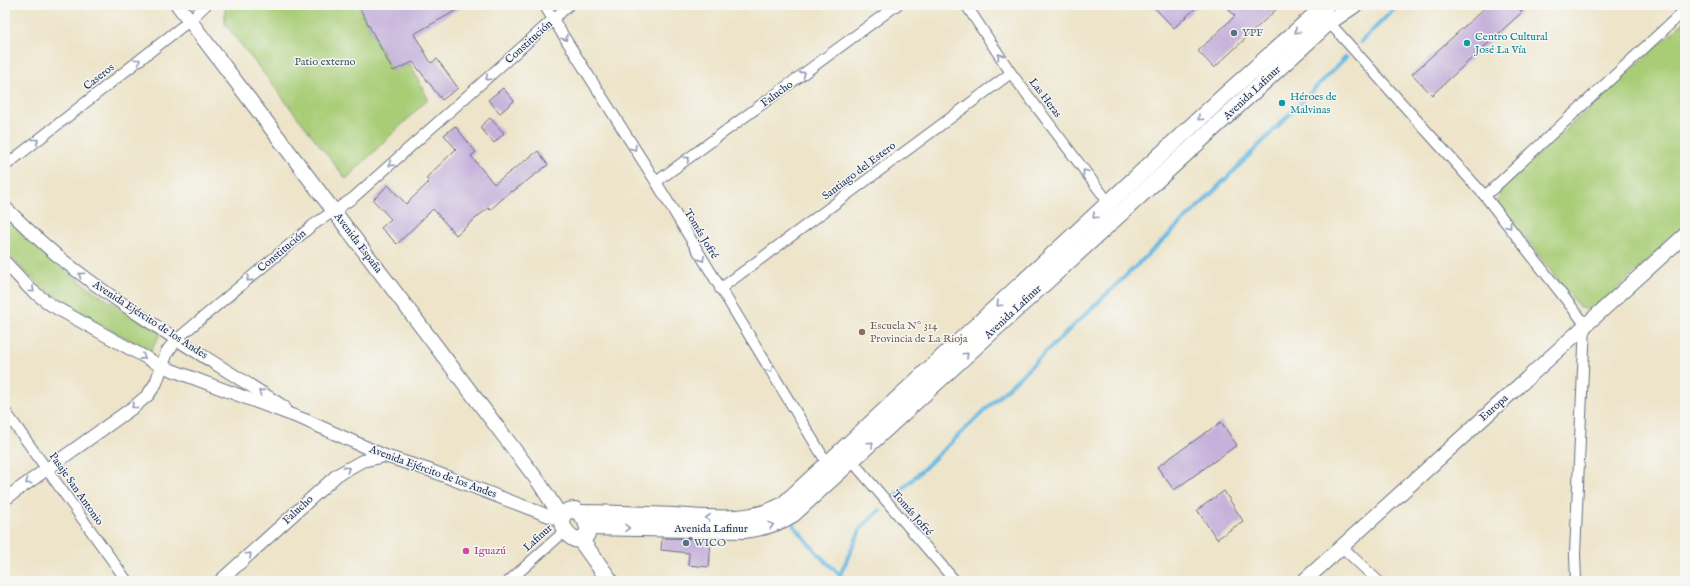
<svg xmlns="http://www.w3.org/2000/svg" width="1690" height="586" font-family="'IM FELL English',serif">
  <style>
    .green { fill: #a9cd77; stroke: #627e6a }
    .lines { fill: none; stroke-linecap: round; stroke-linejoin: round }
    .stream { stroke: #66b9e2; stroke-width: 4 }
    .building { fill: #c5b1da }
    .minor-casing { stroke: #646e83; stroke-width: 12 }
    .tertiary-casing { stroke: #646e83; stroke-width: 14 }
    .secondary-casing { stroke: #646e83; stroke-width: 16 }
    .primary-casing { stroke: #646e83; stroke-width: 18 }
    .minor { stroke: #fff; stroke-width: 10 }
    .tertiary { stroke: #fff; stroke-width: 12 }
    .secondary { stroke: #fff; stroke-width: 14 }
    .primary { stroke: #fff; stroke-width: 16 }
    .oneway { stroke: #8d97ae }
    .service-dot { fill: #5c6f8a; stroke: #f6f6f2; stroke-width: 1.5 }
    .culture-dot { fill: #0f9aa8; stroke: #f6f6f2; stroke-width: 1.5 }
    .education-dot { fill: #8d6e63; stroke: #f6f6f2; stroke-width: 1.5 }
    .hotel-dot { fill: #d1479c; stroke: #f6f6f2; stroke-width: 1.5 }
    .labels { text-anchor: middle; dominant-baseline: central; stroke-width: 3; stroke-linejoin: round; paint-order: stroke }
    .service-label { font-size: 11px; fill: #4e5e75; stroke: #f6f6f2; text-anchor: start }
    .culture-label { font-size: 11px; fill: #0d838f; stroke: #f6f6f2; text-anchor: start }
    .street-label { font-size: 11px; fill: #1b2f5e; stroke: #f6f6f2 }
    .park-label { font-size: 11px; fill: #3e5664; stroke: #f6f6f2 }
    .education-label { font-size: 11px; fill: #785e54; stroke: #f6f6f2; text-anchor: start }
    .hotel-label { font-size: 11px; fill: #b23c85; stroke: #f6f6f2; text-anchor: start }
  </style>
  <rect width="100%" height="100%" fill="#f6f6f2"/>
  <filter id="ink" filterUnits="userSpaceOnUse"><feTurbulence type="fractalNoise" baseFrequency=".025" numOctaves="2"/><feDisplacementMap in="SourceGraphic" scale="8" xChannelSelector="R" yChannelSelector="G"/><feConvolveMatrix kernelMatrix="1 2 1 2 8 2 1 2 1" color-interpolation-filters="sRGB"/></filter>
  <filter id="wash" filterUnits="userSpaceOnUse"><feTurbulence type="fractalNoise" baseFrequency=".012" numOctaves="4" result="noise"/><feDisplacementMap in="SourceGraphic" scale="16" xChannelSelector="R" yChannelSelector="G"/><feGaussianBlur stdDeviation="0.9" result="paint"/><feColorMatrix in="noise" values="0 0 0 0 0 0 0 0 0 0 0 0 0 0 0 0 0 1.4 0 .05"/><feComposite in="paint" operator="in"/></filter>
  <g filter="url(#wash)">
    <rect width="100%" height="100%" fill="#ede4c9"/>
    <!-- green -->
    <g class="green">
      <polygon points="225,5 358,5 392,71 410,64 428,99 346,179 225,24"/>
      <polygon points="1685,21 1685,225 1594,311 1580,308 1498,204 1500,189"/>
      <polygon points="5,217 50,259 98,294 161,333 151,351 94,321 45,289 23,270 5,250"/>
    </g>
    <g class="lines">
      <!-- stream -->
      <g class="stream">
        <polyline points="1361,42 1398,5"/>
        <polyline points="895,496 1203,202 1346,57"/>
        <polyline points="789,520 820,556 840,575"/>
        <polyline points="839,581 840,575 861,528 880,510"/>
      </g>
    </g>
    <g id="blocks">
      <!-- building -->
      <g class="building">
        <polygon points="358,5 466,5 414,34 431,63 437,59 458,88 442,100 413,62 393,71"/>
        <polygon points="1152,5 1199,5 1174,28"/>
        <polygon points="1225,5 1281,5 1214,68 1198,51 1235,16"/>
        <polygon points="1488,5 1516,5 1522,12 1432,95 1412,74"/>
        <polygon points="503,88 514,101 500,113 488,100"/>
        <polygon points="490,118 504,133 494,143 480,127"/>
        <polygon points="455,126 476,152 471,156 494,184 538,151 548,165 512,192 511,191 490,210 488,208 456,235 433,209 397,244 381,228 391,219 373,200 388,185 406,204 429,182 426,178 456,149 444,135"/>
        <polygon points="1221,422 1237,445 1174,490 1157,467"/>
        <polygon points="1224,491 1243,521 1217,539 1197,510"/>
        <polygon points="662,538 711,539 709,567 688,565 689,553 661,550"/>
      </g>
    </g>
  </g>
  <g filter="url(#ink)">
    <use href="#blocks" fill-opacity="0" stroke="#646e83" stroke-width="1"/>
    <g class="lines">
      <defs>
        <g id="minor">
          <polyline points="544,5 656,182 830,468"/>
          <polyline points="966,5 1011,73 1109,203"/>
          <polyline points="1326,19 1485,196 1585,324 1575,554 1576,581"/>
          <polyline points="5,166 189,21 206,5"/>
          <polyline points="656,182 897,5"/>
          <polyline points="1485,196 1685,10"/>
          <polyline points="720,289 1011,73"/>
          <polyline points="177,339 313,225 353,198 569,5"/>
          <polyline points="5,411 127,581"/>
          <polyline points="852,461 955,581"/>
          <polyline points="1341,546 1378,581"/>
          <polyline points="509,581 566,530"/>
        </g>
        <g id="tertiary">
          <path d="M5,207C27,228 48,250 73,268C139,319 213,361 284,407"/>
          <polyline points="5,262 30,289 51,305 161,366 305,420 385,456 429,470 562,521"/>
          <polyline points="5,499 135,406 148,395 156,383 167,352 177,339"/>
          <polyline points="220,581 337,475 362,461 385,456"/>
        </g>
        <g id="secondary">
          <polyline points="178,5 538,481 562,518"/>
          <polyline points="1304,581 1685,235"/>
        </g>
        <g id="primary">
          <path d="M575,510C586,516 596,536 578,540C563,537 552,510 575,510Z"/>
          <path d="M580,513C611,513 643,515 674,516C710,518 750,524 783,505L1224,96L1326,5"/>
          <path d="M588,527L744,530C762,528 777,524 793,514L1329,22L1354,5"/>
          <polyline points="580,539 610,581"/>
        </g>
      </defs>
      <!-- minor casing -->
      <use href="#minor" class="minor-casing"/>
      <!-- tertiary casing -->
      <use href="#tertiary" class="tertiary-casing"/>
      <!-- secondary casing -->
      <use href="#secondary" class="secondary-casing"/>
      <!-- primary casing -->
      <use href="#primary" class="primary-casing"/>
      <!-- minor -->
      <use href="#minor" class="minor"/>
      <!-- tertiary -->
      <use href="#tertiary" class="tertiary"/>
      <!-- secondary -->
      <use href="#secondary" class="secondary"/>
      <!-- primary -->
      <use href="#primary" class="primary"/>
    </g>
    <!-- one-way arrows -->
    <defs><path id="oneway-chevron" d="M-2-3.5L2.5 0L-2 3.5" fill="none" stroke-width="1.6" stroke-linecap="round" stroke-linejoin="round"/></defs>
    <g class="oneway">
      <use href="#oneway-chevron" transform="translate(1297 31) rotate(138)"/>
      <use href="#oneway-chevron" transform="translate(565 38) rotate(58)"/>
      <use href="#oneway-chevron" transform="translate(1000 56) rotate(-123)"/>
      <use href="#oneway-chevron" transform="translate(138 61) rotate(-38)"/>
      <use href="#oneway-chevron" transform="translate(803 74) rotate(-36)"/>
      <use href="#oneway-chevron" transform="translate(488 78) rotate(138)"/>
      <use href="#oneway-chevron" transform="translate(1200 118) rotate(137)"/>
      <use href="#oneway-chevron" transform="translate(36 141) rotate(-38)"/>
      <use href="#oneway-chevron" transform="translate(634 148) rotate(58)"/>
      <use href="#oneway-chevron" transform="translate(687 159) rotate(-36)"/>
      <use href="#oneway-chevron" transform="translate(391 164) rotate(138)"/>
      <use href="#oneway-chevron" transform="translate(1085 172) rotate(-127)"/>
      <use href="#oneway-chevron" transform="translate(1095 216) rotate(137)"/>
      <use href="#oneway-chevron" transform="translate(1509 226) rotate(52)"/>
      <use href="#oneway-chevron" transform="translate(702 259) rotate(59)"/>
      <use href="#oneway-chevron" transform="translate(81 275) rotate(-144)"/>
      <use href="#oneway-chevron" transform="translate(249 279) rotate(140)"/>
      <use href="#oneway-chevron" transform="translate(32 290) rotate(43)"/>
      <use href="#oneway-chevron" transform="translate(999 304) rotate(137)"/>
      <use href="#oneway-chevron" transform="translate(966 355) rotate(-43)"/>
      <use href="#oneway-chevron" transform="translate(143 357) rotate(28)"/>
      <use href="#oneway-chevron" transform="translate(770 370) rotate(59)"/>
      <use href="#oneway-chevron" transform="translate(261 392) rotate(-147)"/>
      <use href="#oneway-chevron" transform="translate(134 406) rotate(142)"/>
      <use href="#oneway-chevron" transform="translate(871 444) rotate(-43)"/>
      <use href="#oneway-chevron" transform="translate(347 469) rotate(-32)"/>
      <use href="#oneway-chevron" transform="translate(28 482) rotate(143)"/>
      <use href="#oneway-chevron" transform="translate(708 518) rotate(-178)"/>
      <use href="#oneway-chevron" transform="translate(771 525) rotate(-18)"/>
      <use href="#oneway-chevron" transform="translate(627 528) rotate(1)"/>
      <use href="#oneway-chevron" transform="translate(249 555) rotate(-43)"/>
    </g>
  </g>
  <!-- markers -->
  <g class="service-dot">
    <circle cx="1234" cy="33" r="4"/>
    <circle cx="686" cy="543" r="4"/>
  </g>
  <g class="culture-dot">
    <circle cx="1467" cy="43" r="4"/>
    <circle cx="1282" cy="103" r="4"/>
  </g>
  <circle class="education-dot" cx="862" cy="332" r="4"/>
  <circle class="hotel-dot" cx="466" cy="551" r="4"/>
  <g class="labels">
    <!-- service labels -->
    <g class="service-label">
      <text x="1242" y="33">YPF</text>
      <text x="694" y="543">WICO</text>
    </g>
    <!-- culture labels -->
    <g class="culture-label">
      <text x="1475" y="37">Centro Cultural<tspan x="1475" dy="13">José La Vía</tspan></text>
      <text x="1290" y="97">Héroes de<tspan x="1290" dy="13">Malvinas</tspan></text>
    </g>
    <!-- street labels -->
    <g class="street-label">
      <text transform="translate(529 42) rotate(-42)">Constitución</text>
      <text transform="translate(99 77) rotate(-38)">Caseros</text>
      <text transform="translate(1252 93) rotate(-43)">Avenida Lafinur</text>
      <text transform="translate(777 94) rotate(-36)">Falucho</text>
      <text transform="translate(1045 98) rotate(53)">Las Heras</text>
      <text transform="translate(859 171) rotate(-37)">Santiago del Estero</text>
      <text transform="translate(701 234) rotate(59)">Tomás Jofré</text>
      <text transform="translate(358 243) rotate(53)">Avenida España</text>
      <text transform="translate(282 251) rotate(-40)">Constitución</text>
      <text transform="translate(1013 312) rotate(-43)">Avenida Lafinur</text>
      <text transform="translate(150 320) rotate(33)">Avenida Ejército de los Andes</text>
      <text transform="translate(1494 408) rotate(-42)">Europa</text>
      <text transform="translate(433 472) rotate(20)">Avenida Ejército de los Andes</text>
      <text transform="translate(76 489) rotate(55)">Pasaje San Antonio</text>
      <text transform="translate(298 510) rotate(-43)">Falucho</text>
      <text transform="translate(912 513) rotate(49)">Tomás Jofré</text>
      <text x="711" y="529">Avenida Lafinur</text>
      <text transform="translate(538 538) rotate(-42)">Lafinur</text>
    </g>
    <!-- park labels -->
    <g class="park-label">
      <text x="325" y="62">Patio externo</text>
    </g>
    <!-- education labels -->
    <g class="education-label">
      <text x="870" y="326">Escuela Nº 314<tspan x="870" dy="13">Provincia de La Rioja</tspan></text>
    </g>
    <!-- hotel labels -->
    <g class="hotel-label">
      <text x="474" y="551">Iguazú</text>
    </g>
  </g>
  <!-- margin -->
  <rect width="1690" height="586" fill="none" stroke="#f6f6f2" stroke-width="20"/>
</svg>
